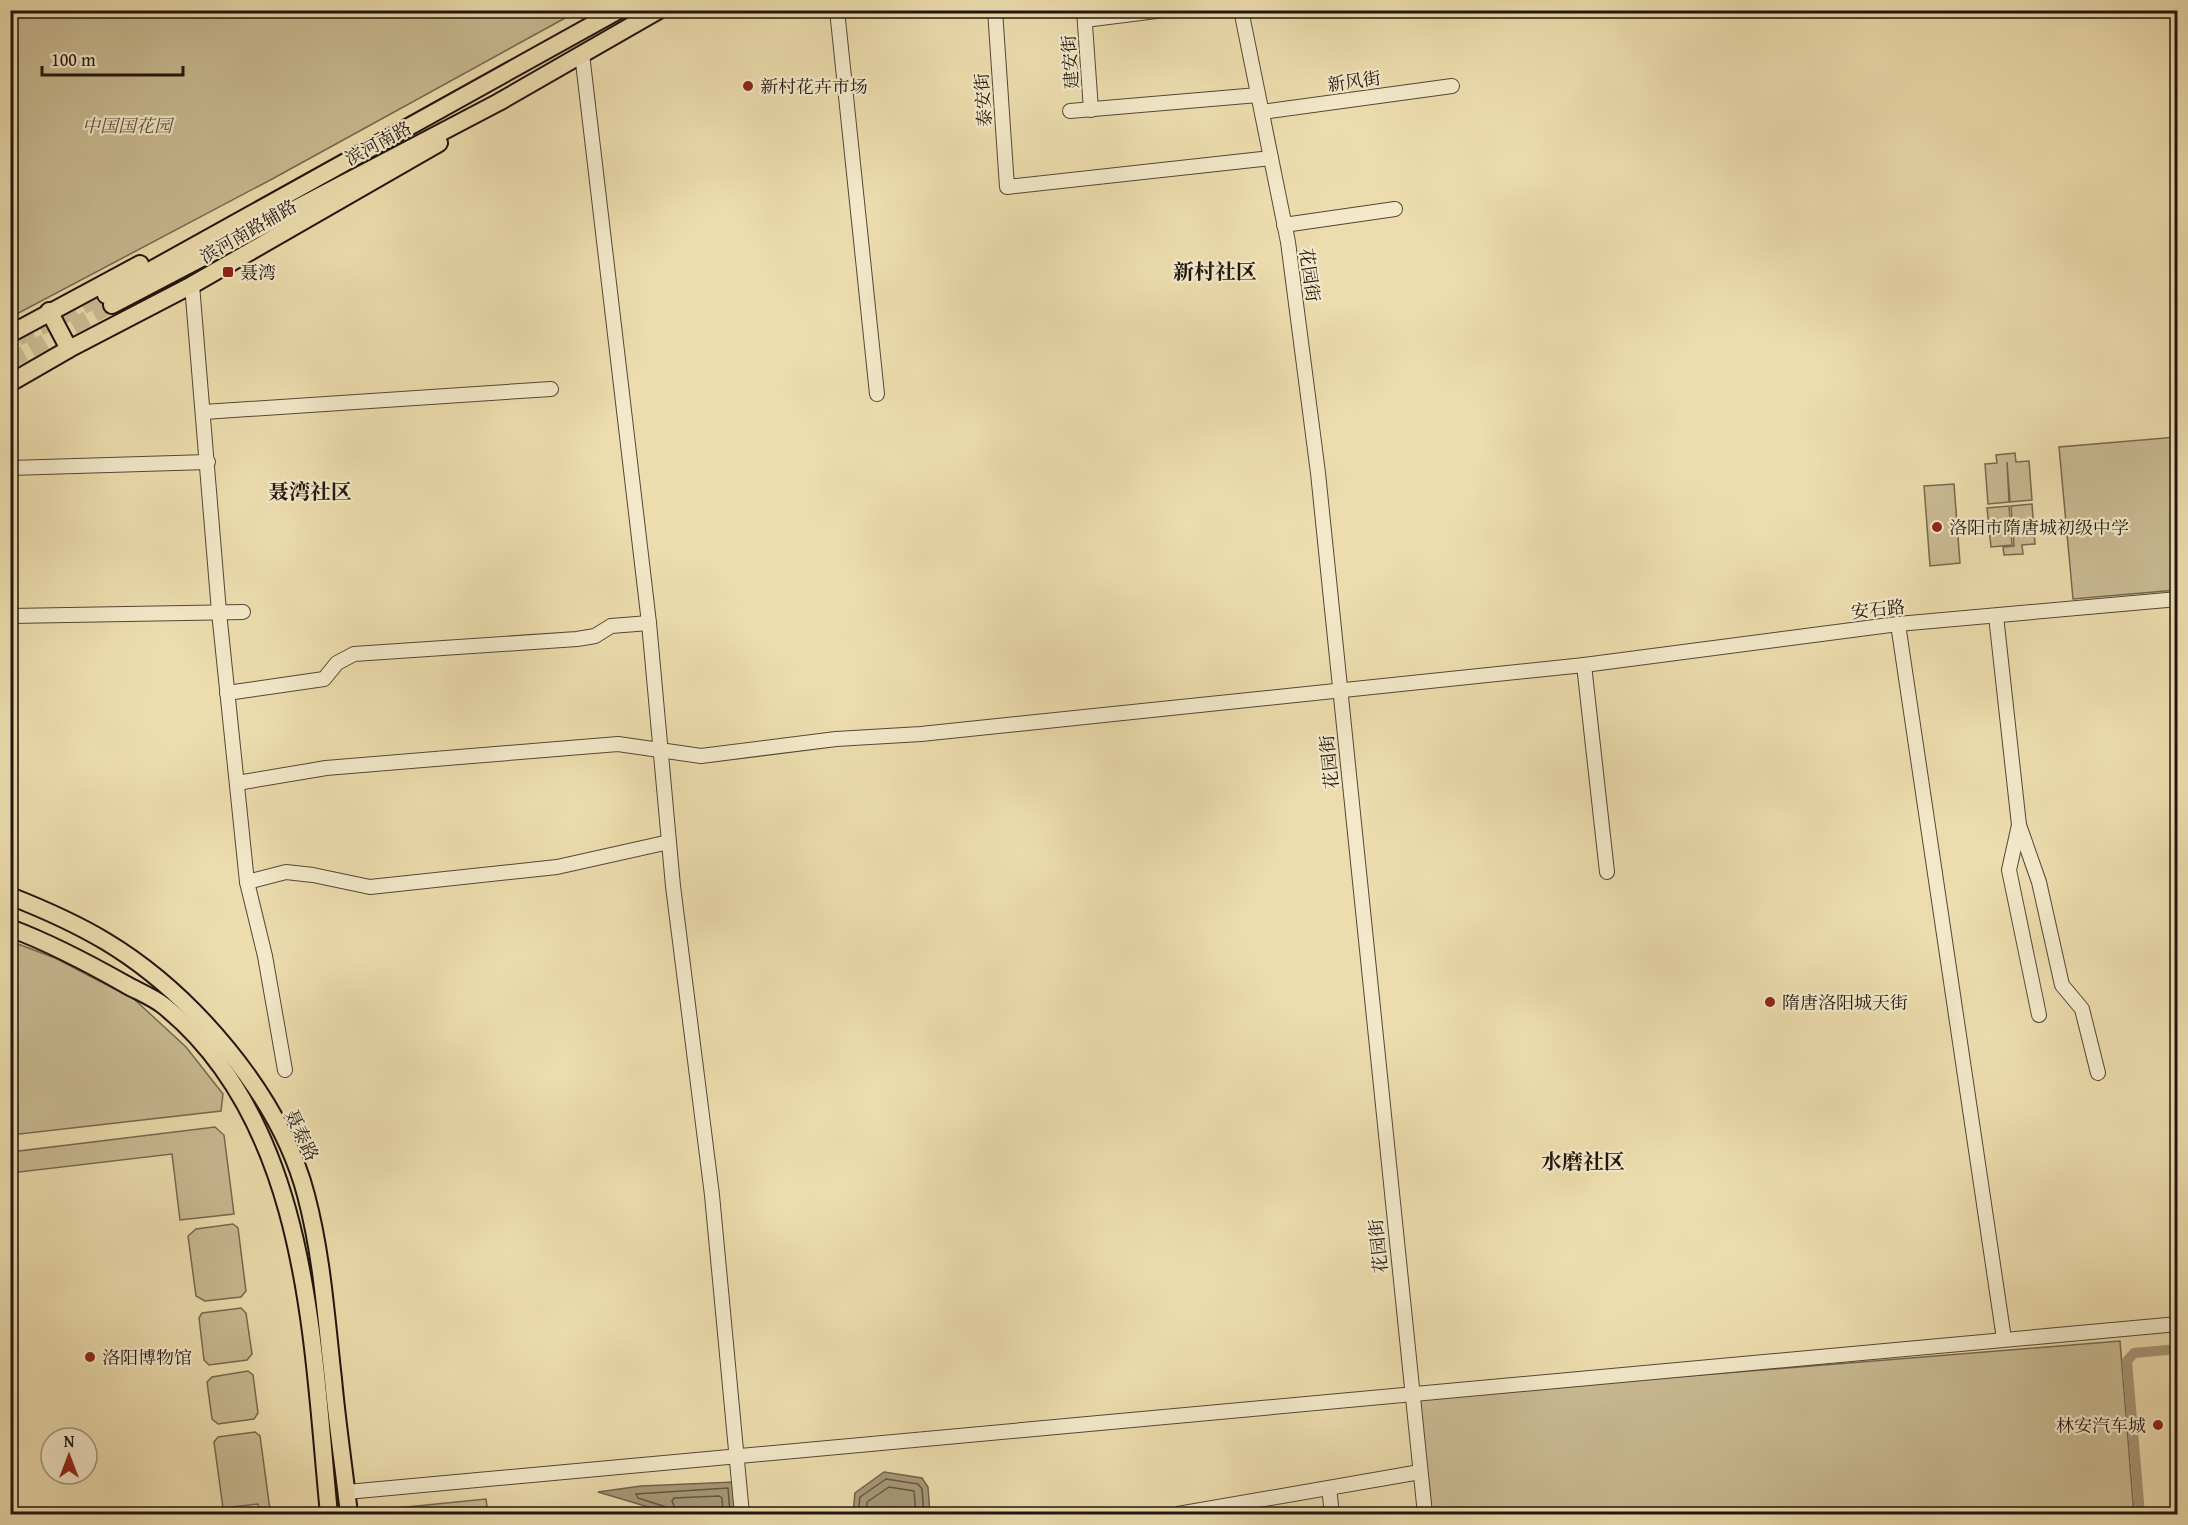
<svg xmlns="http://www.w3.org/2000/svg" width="2188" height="1525" font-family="'Gentium Book Plus','Noto Serif SC',serif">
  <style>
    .green { fill: #cabb93; stroke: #766850; stroke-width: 1.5 }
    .water { fill: #a89978; stroke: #72644e; stroke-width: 1.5 }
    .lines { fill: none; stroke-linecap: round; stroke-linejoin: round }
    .shore { stroke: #645743; stroke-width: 1.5 }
    .canal { stroke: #a89978; stroke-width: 10 }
    .major-tunnel { stroke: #cebf96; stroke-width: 16; stroke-dasharray: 16 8; stroke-linecap: butt }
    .minor-casing { stroke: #544736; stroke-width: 16 }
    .major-casing { stroke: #21150e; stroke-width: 20 }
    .minor { stroke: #f3e9ca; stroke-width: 14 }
    .major { stroke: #edddae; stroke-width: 16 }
    .poi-dot { fill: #8f2418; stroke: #f3e9ca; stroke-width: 2 }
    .labels { text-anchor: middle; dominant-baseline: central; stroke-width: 4.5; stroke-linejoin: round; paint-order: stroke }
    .street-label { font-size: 18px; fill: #21150e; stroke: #f3e9ca }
    .poi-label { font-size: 18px; fill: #21150e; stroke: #f3e9ca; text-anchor: start }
    .park-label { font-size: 18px; font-style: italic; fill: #5c4f3d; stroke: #f3e9ca }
    .quarter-label { font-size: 21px; font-weight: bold; fill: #21150e; stroke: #f3e9ca }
  </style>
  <rect width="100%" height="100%" fill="#edddae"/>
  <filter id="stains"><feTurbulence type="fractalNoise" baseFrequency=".00333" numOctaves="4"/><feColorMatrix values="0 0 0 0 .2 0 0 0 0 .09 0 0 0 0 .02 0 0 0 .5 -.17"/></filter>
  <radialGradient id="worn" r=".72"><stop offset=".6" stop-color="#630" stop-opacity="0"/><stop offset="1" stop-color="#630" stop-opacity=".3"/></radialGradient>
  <!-- green -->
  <g class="green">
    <polygon points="11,10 578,10 578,11 274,178 11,317"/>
    <polygon points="2177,437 2177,590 2073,599 2059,447"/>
    <polygon points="2015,453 2016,462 2029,461 2032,500 2010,502 2007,462 2009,502 1988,504 1985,464 1997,463 1996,455"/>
    <polygon points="1954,484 1960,563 1930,566 1924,486"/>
    <polygon points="2032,504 2035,544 2022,545 2023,554 2004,555 2003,547 2014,546 2011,506"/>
    <polygon points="2009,506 2012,545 1991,547 1987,508"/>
    <polygon points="10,941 55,958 134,999 186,1047 223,1094 221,1111 11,1135"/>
    <polygon points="215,1127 224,1135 234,1214 180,1220 172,1154 11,1173 11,1152"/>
    <polygon points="233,1224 238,1228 246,1291 241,1297 205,1301 196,1296 188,1236 196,1229"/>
    <polygon points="241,1308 246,1313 252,1354 247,1360 209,1365 204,1360 199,1318 202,1313"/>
    <polygon points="2120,1341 2134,1514 1432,1514 1417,1398"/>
    <polygon points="248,1371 253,1375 258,1413 254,1419 218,1424 212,1419 207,1382 212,1377"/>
    <polygon points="255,1432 260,1436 270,1510 259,1512 258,1504 223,1508 214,1442 218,1437"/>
    <polygon points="486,1499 488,1514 367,1514 367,1511"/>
  </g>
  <!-- water -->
  <g class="water">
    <polygon points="884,1472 922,1478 928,1487 930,1514 853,1514 855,1493"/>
    <polygon points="734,1482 736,1514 672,1514 598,1492 641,1486"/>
  </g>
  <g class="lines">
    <!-- shore -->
    <g class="shore">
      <polyline points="669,1514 666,1507 638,1498 636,1494 728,1488 730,1514"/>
      <polyline points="677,1514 672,1501 674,1498 719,1496 722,1498 723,1514"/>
      <polyline points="858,1514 860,1497 886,1479 918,1484 922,1489 924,1514"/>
      <polyline points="866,1514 867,1502 889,1487 914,1491 916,1514"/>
    </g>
    <!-- canal -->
    <polyline class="canal" points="2140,1514 2127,1361 2134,1353 2178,1349"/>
    <!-- major-tunnel -->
    <g class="major-tunnel">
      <polyline points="18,338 106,295"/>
      <polyline points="10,361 112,305"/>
    </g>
    <defs>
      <g id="minor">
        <polyline points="837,10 877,394"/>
        <polyline points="995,10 1007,187 1271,158"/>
        <polyline points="1084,10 1091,110"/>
        <polyline points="1241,10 1288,242 1318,473 1425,1514"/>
        <polyline points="1085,20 1164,10"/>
        <polyline points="582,54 649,623 673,886 712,1195 742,1514"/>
        <polyline points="1070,111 1258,95"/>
        <polyline points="1262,112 1452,86"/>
        <polyline points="1284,225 1395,209"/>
        <polyline points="192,285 219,612 247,882 265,956 285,1070"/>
        <polyline points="204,412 551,389"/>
        <polyline points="10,468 208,462"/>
        <polyline points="10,616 243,612"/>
        <polyline points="1996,616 2019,825 2039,882 2062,985 2082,1009 2098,1073"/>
        <polyline points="1898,624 2004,1339"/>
        <polyline points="1584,665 1898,624 2178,599"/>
        <polyline points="227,693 324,679 337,663 354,654 577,639 595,636 611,626 649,623"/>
        <polyline points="237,783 326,768 618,744 701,756 836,739 921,734 1584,665 1607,872"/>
        <polyline points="2019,825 2009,870 2039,1015"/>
        <polyline points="247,882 286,872 313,875 370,887 557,867 669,842"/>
        <polyline points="1329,1488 1332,1514"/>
        <polyline points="347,1492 2178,1324"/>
        <polyline points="1178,1514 1420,1472"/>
      </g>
      <g id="major">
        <polyline points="106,295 619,10"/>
        <polyline points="112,305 499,102 659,10"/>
        <polyline points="49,311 69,349"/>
        <polyline points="10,334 140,264"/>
        <polyline points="10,383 69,349 192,285 439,143"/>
        <path d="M10,896C43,909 75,923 105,941C192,993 280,1096 306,1195C322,1255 326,1318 333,1379C337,1424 344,1469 349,1514"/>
        <path d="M10,928C50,943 88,963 125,984C137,991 153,997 164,1006C310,1124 312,1343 329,1514"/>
      </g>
    </defs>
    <!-- minor casing -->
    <use href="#minor" class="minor-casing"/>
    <!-- major casing -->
    <use href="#major" class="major-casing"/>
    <!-- minor -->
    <use href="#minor" class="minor"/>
    <!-- major -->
    <use href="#major" class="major"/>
  </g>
  <!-- markers -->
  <g class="poi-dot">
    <circle cx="748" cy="86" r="6"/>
    <rect x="222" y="266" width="12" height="12" rx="3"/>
    <circle cx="1937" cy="527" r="6"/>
    <circle cx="1770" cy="1002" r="6"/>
    <circle cx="90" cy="1357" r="6"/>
    <circle cx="2158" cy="1425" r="6"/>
  </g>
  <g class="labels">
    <!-- street labels -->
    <g class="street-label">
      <text transform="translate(1070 62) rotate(-94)">建安街</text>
      <text transform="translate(1354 81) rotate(-8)">新风街</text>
      <text transform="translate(983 100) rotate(-94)">泰安街</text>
      <text transform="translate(378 143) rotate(-28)">滨河南路</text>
      <text transform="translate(248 231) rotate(-30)">滨河南路辅路</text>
      <text transform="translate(1310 275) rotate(82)">花园街</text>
      <text transform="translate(1878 609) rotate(-6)">安石路</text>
      <text transform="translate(1329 762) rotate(-96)">花园街</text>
      <text transform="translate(302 1135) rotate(65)">聂泰路</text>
      <text transform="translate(1378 1246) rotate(-96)">花园街</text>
    </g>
    <!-- poi labels -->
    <g class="poi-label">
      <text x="760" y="86">新村花卉市场</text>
      <text x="240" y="272">聂湾</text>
      <text x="1949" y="527">洛阳市隋唐城初级中学</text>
      <text x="1782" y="1002">隋唐洛阳城天街</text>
      <text x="102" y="1357">洛阳博物馆</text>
      <text x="2146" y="1425" text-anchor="end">林安汽车城</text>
    </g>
    <!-- park labels -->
    <g class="park-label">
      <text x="127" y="125">中国国花园</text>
    </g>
    <!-- quarter labels -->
    <g class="quarter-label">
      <text x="1215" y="271">新村社区</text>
      <text x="310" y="491">聂湾社区</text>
      <text x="1583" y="1161">水磨社区</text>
    </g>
  </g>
  <!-- margin -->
  <rect width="2188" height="1525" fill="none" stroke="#edddae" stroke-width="36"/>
  <rect x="12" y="12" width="2164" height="1501" fill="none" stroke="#21150e" stroke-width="3"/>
  <rect x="18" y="18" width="2152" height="1489" fill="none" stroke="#21150e" stroke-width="1.5"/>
  <!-- north arrow -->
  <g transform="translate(69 1456)"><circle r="28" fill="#f3e9ca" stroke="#9f947f" stroke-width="1.5"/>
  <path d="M0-4.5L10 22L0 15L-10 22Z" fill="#8f2418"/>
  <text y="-9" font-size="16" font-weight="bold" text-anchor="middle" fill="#21150e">N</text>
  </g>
  <!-- scale -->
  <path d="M42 66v9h141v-9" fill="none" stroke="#21150e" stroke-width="3"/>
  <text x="51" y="66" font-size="18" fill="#21150e" stroke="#f3e9ca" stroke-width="4.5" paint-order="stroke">100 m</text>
  <rect width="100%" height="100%" filter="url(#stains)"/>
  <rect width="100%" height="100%" fill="url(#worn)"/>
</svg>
